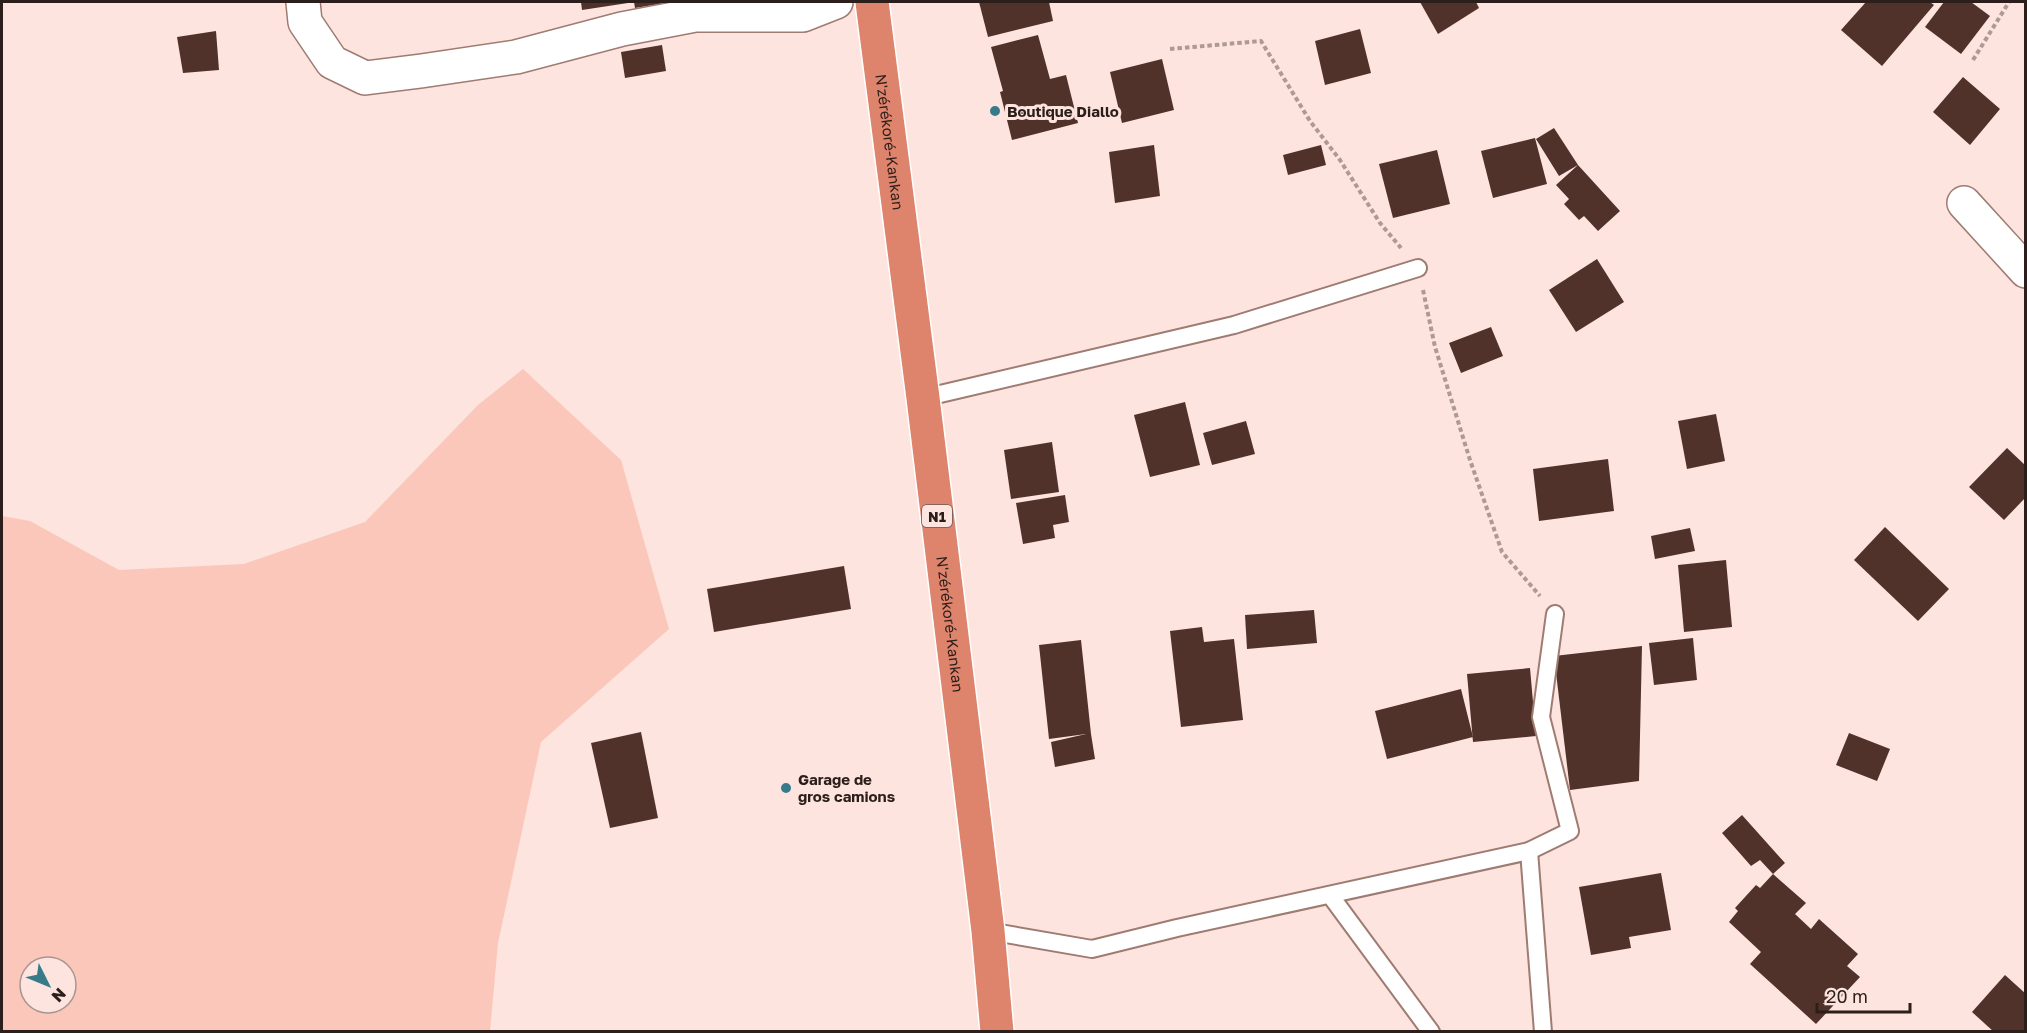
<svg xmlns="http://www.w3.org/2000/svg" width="2027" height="1033" font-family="'Golos Text',sans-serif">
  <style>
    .green { fill: #fac7ba; fill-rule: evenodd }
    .building { fill: #51322a }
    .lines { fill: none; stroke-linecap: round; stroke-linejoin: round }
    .lane-casing { stroke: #9f7b72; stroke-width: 20 }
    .street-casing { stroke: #9f7b72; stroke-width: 36 }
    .highway-casing { stroke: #fff; stroke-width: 36 }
    .path { stroke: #ae9994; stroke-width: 4; stroke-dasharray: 4.5 3; stroke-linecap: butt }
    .lane { stroke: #fff; stroke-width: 16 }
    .street { stroke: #fff; stroke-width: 33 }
    .highway { stroke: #de836c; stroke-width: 33 }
    .poi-dot { fill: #377b8a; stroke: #fde4de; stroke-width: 2 }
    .labels { text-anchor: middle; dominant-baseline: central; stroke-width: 6; stroke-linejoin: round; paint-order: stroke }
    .shield { fill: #fde4de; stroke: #6b5955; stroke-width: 1.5 }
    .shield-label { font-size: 14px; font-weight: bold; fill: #2c1e1a }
    .poi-label { font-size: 15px; font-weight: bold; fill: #2c1e1a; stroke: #fde4de; text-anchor: start }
    .street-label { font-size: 15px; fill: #2c1e1a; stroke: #fde4de }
  </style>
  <rect width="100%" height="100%" fill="#fde4de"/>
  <!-- green -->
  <path class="green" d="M523,369L621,460L669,629L541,742L498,943L490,1031H2V516L30,521L119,570L244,564L365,522L478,405ZM30,967H66V1003H30Z"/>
  <!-- building -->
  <g class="building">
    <polygon points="581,2 628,2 628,3 582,10"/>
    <polygon points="634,2 666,2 666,3 635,8"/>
    <polygon points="979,2 1049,2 1053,21 988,37"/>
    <polygon points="1420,2 1476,2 1479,8 1438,34"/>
    <polygon points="1866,2 1930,2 1934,5 1882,66 1841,30"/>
    <polygon points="1944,2 1971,2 1990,16 1961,54 1925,27"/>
    <polygon points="1360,29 1371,73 1325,85 1315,41"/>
    <polygon points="216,31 219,70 183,73 177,37"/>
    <polygon points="1038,35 1050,79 1066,75 1078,123 1012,140 1000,92 1003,91 991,47"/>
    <polygon points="662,45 666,71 625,78 621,52"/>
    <polygon points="1162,59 1174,110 1122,123 1110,72"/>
    <polygon points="1963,77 2000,109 1970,145 1933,112"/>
    <polygon points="1554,128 1578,165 1620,211 1598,231 1584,216 1579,220 1564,204 1569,199 1556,185 1578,165 1559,176 1536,139"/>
    <polygon points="1535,138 1547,184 1493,198 1481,151"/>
    <polygon points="1154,145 1160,196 1115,203 1109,152"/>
    <polygon points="1321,145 1326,165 1288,175 1283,155"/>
    <polygon points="1437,150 1450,204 1393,218 1379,164"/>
    <polygon points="1597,259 1624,302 1576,332 1549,290"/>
    <polygon points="1491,327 1503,356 1461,373 1449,343"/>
    <polygon points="1185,402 1200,465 1150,477 1134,415"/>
    <polygon points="1716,414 1725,461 1687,469 1678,421"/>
    <polygon points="1246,421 1255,454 1212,465 1203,433"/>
    <polygon points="1052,442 1059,492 1011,499 1004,450"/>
    <polygon points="2007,448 2026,466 2026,497 2004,520 1969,487"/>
    <polygon points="1608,459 1614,511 1539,521 1533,469"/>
    <polygon points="1065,495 1069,522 1053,525 1055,538 1023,544 1016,503"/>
    <polygon points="1885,527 1949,589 1918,621 1854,560"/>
    <polygon points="1690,528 1695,551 1655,559 1651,536"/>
    <polygon points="1726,560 1732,627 1684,632 1678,565"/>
    <polygon points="844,566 851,609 714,632 707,589"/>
    <polygon points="1314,610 1317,643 1247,649 1245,615"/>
    <polygon points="1202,627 1204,642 1234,639 1243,720 1181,727 1170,631"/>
    <polygon points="1693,638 1697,680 1654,685 1649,643"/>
    <polygon points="1081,640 1091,734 1095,759 1055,767 1051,742 1086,734 1049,739 1039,645"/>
    <polygon points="1642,646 1639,781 1570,790 1554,656"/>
    <polygon points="1530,668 1536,736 1473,742 1467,674"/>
    <polygon points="1461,689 1473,737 1387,759 1375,711"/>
    <polygon points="641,732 658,818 610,828 591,743"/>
    <polygon points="1849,733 1890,749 1877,781 1836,765"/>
    <polygon points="1742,815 1785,863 1773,874 1760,860 1751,866 1722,833"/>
    <polygon points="1661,873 1671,930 1629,937 1631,948 1591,955 1579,887"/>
    <polygon points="1773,874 1806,903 1795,914 1811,929 1819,919 1858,954 1847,966 1860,977 1816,1024 1750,964 1761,952 1729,922 1738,911 1735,908 1756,885 1760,888"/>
    <polygon points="2005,975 2026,994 2026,1032 1994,1032 1972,1012"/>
  </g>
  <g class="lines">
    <defs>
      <g id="lane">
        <polyline points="923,398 1234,325 1418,268"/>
        <polyline points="1529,851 1543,1032"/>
        <polyline points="1330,895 1431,1032"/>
        <polyline points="988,931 1092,949 1177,928 1529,851 1570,831 1541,717 1555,614"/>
      </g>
      <g id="street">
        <polyline points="303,2 305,22 332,62 365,78 421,71 516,57 622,29 695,15 803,15 836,2"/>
        <polyline points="1964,203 2026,271"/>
      </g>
      <g id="highway">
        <path id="s1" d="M872,2L923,398L988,931L997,1032"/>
      </g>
    </defs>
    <!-- lane casing -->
    <use href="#lane" class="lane-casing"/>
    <!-- street casing -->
    <use href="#street" class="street-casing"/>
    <!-- highway casing -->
    <use href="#highway" class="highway-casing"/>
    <!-- path -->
    <g class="path">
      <polyline points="1170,49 1261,41 1310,121 1340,160 1380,223 1401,248"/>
      <polyline points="1973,60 2009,2"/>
      <polyline points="1423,290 1435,347 1470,460 1502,552 1540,596"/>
    </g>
    <!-- lane -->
    <use href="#lane" class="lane"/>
    <!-- street -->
    <use href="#street" class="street"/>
    <!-- highway -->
    <use href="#highway" class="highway"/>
  </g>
  <!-- markers -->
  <g class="poi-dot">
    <circle cx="995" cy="111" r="6"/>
    <circle cx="786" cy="788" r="6"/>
  </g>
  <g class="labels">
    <!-- shield labels -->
    <rect class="shield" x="922" y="505" width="30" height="22" rx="4.5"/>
    <g class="shield-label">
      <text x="937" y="516">N1</text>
    </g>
    <!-- poi labels -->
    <g class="poi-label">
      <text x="1007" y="111">Boutique Diallo</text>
      <text x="798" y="779">Garage de<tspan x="798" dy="17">gros camions</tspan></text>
    </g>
    <!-- street labels -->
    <g class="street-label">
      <text stroke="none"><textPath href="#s1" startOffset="141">N'zérékoré-Kankan</textPath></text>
      <text stroke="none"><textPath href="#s1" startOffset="627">N'zérékoré-Kankan</textPath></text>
    </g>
  </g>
  <!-- border -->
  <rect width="2027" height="1033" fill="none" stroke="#2c1e1a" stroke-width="6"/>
  <!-- north arrow -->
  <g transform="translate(48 985) rotate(133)"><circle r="28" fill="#fde4de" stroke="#a99590" stroke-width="1.5"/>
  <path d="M0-4.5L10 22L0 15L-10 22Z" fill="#377b8a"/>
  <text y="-9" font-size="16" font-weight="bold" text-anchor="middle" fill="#2c1e1a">N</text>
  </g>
  <!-- scale -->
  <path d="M1817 1003v9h93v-9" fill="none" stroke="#2c1e1a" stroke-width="3"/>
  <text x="1826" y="1003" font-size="18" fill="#2c1e1a" stroke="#fde4de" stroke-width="4.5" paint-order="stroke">20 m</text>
</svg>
